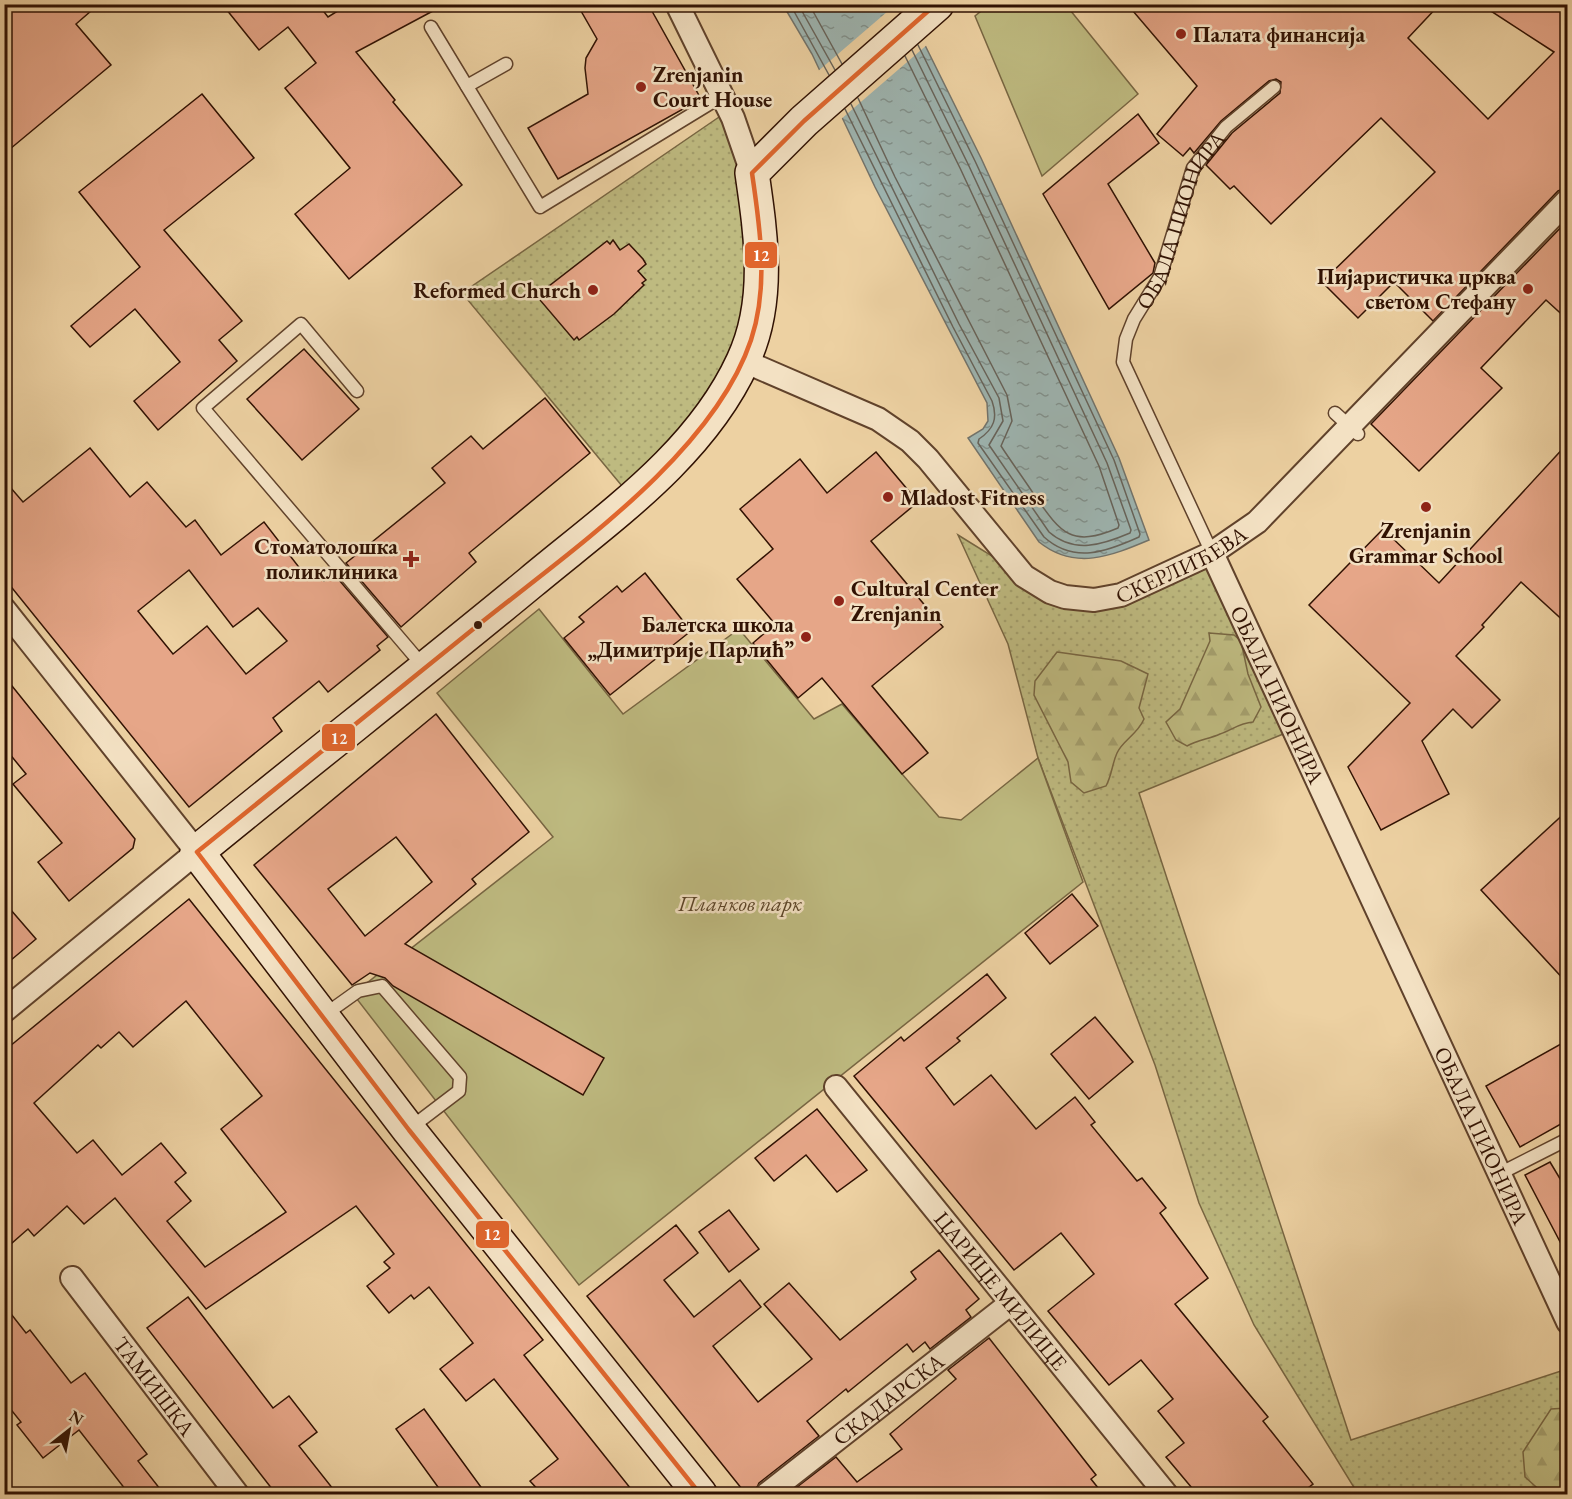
<svg xmlns="http://www.w3.org/2000/svg" width="1572" height="1499" font-family="'EB Garamond',serif">
  <style>
    .grass { fill: url(#grass-dots); stroke: #786642; stroke-width: 1.5 }
    .forest { fill: url(#forest-firs); stroke: #786642; stroke-width: 1.5 }
    .green { fill: #beba80; stroke: #786642; stroke-width: 1.5 }
    .water { fill: url(#water-ripples); stroke: #72736b; stroke-width: 1.5 }
    .pier { fill: #edd1a2 }
    .lines { fill: none; stroke-linecap: round; stroke-linejoin: round }
    .shore { stroke: #67635a; stroke-width: 1.5 }
    .building { fill: #e6a688; stroke: #311203; stroke-width: 1.5; fill-rule: evenodd }
    .lane-casing { stroke: #60422b; stroke-width: 15 }
    .street-casing { stroke: #60422b; stroke-width: 26 }
    .secondary-casing { stroke: #311203; stroke-width: 36 }
    .lane { stroke: #f3e1c3; stroke-width: 12 }
    .street { stroke: #f3e1c3; stroke-width: 22 }
    .secondary { stroke: #f3e1c3; stroke-width: 33 }
    .bus-1-casing { stroke: #f3e1c3; stroke-width: 9 }
    .bus-1 { stroke: #e0662d; stroke-width: 4.5 }
    .poi-dot { fill: #8f2418; stroke: #f3e1c3; stroke-width: 2 }
    .bus-dot { fill: #311203; stroke: #f3e1c3; stroke-width: 2 }
    .labels { text-anchor: middle; dominant-baseline: central; stroke-width: 5; stroke-linejoin: round; paint-order: stroke }
    .poi-label { font-size: 22px; font-weight: bold; fill: #311203; stroke: #f3e1c3; text-anchor: start }
    .street-label { font-size: 22px; fill: #311203; stroke: #f3e1c3 }
    .park-label { font-size: 22px; font-style: italic; fill: #5b4428; stroke: #f3e1c3 }
    .line-badge { stroke: #f3e1c3; stroke-width: 2 }
    .badge-label { font-size: 16px; text-anchor: middle; font-weight: bold; fill: #fff }
  </style>
  <defs>
    <pattern id="grass-dots" width="8" height="8" patternUnits="userSpaceOnUse" patternTransform="scale(1.5)"><rect width="8" height="8" fill="#beba80"/><path d="M2 2h.1M6 6h.1" fill="none" stroke="#a49f6d" stroke-width="1.8" stroke-linecap="round"/></pattern>
    <pattern id="forest-firs" width="22" height="20" patternUnits="userSpaceOnUse" patternTransform="scale(1.5)"><rect width="22" height="20" fill="#beba80"/><path d="M5 1l3.5 6h-7zM16 11l3.5 6h-7z" fill="#a49f6d"/></pattern>
    <pattern id="water-ripples" width="26" height="14" patternUnits="userSpaceOnUse" patternTransform="scale(1.5)"><rect width="26" height="14" fill="#9db4b0"/><path d="M2 4q2-2 4 0t4 0M15 11q2-2 4 0t4 0" fill="none" stroke="#81918d"/></pattern>
  </defs>
  <rect width="100%" height="100%" fill="#edd1a2"/>
  <filter id="stains"><feTurbulence type="fractalNoise" baseFrequency=".00333" numOctaves="4"/><feColorMatrix values="0 0 0 0 .2 0 0 0 0 .09 0 0 0 0 .02 0 0 0 .5 -.17"/></filter>
  <radialGradient id="worn" r=".72"><stop offset=".6" stop-color="#630" stop-opacity="0"/><stop offset="1" stop-color="#630" stop-opacity=".3"/></radialGradient>
  <!-- grass -->
  <g class="grass">
    <polygon points="722,115 752,173 753,333 632,498 462,293"/>
    <polygon points="958,535 1050,592 1079,599 1212,553 1293,730 1139,793 1351,1440 1567,1369 1567,1494 1358,1494 1254,1325 1199,1203 1155,1065 1038,758 1008,644"/>
  </g>
  <!-- forest -->
  <g class="forest">
    <path d="M1209,633L1234,635L1241,641L1248,674L1261,707L1253,722C1239,723 1232,730 1220,734C1209,739 1198,740 1187,746L1176,740L1166,722L1180,709L1210,641Z"/>
    <path d="M1057,652L1121,661L1148,674L1139,708L1144,719C1137,735 1123,740 1117,753C1112,764 1112,775 1106,786L1084,793L1071,782L1068,762L1034,695L1035,681Z"/>
    <polygon points="1567,1408 1567,1494 1544,1494 1525,1477 1523,1452 1551,1409"/>
  </g>
  <!-- green -->
  <g class="green">
    <polygon points="990,4 1066,5 1138,94 1042,176 975,16"/>
    <polygon points="539,609 623,714 739,629 814,719 842,704 939,817 961,820 1038,758 1083,882 579,1285 353,994 553,837 437,693"/>
  </g>
  <!-- water -->
  <path class="water" d="M783,5H905L981,158L1119,458L1149,540C1111,556 1075,571 1039,542L968,438L983,429L988,421L987,403L875,187L812,54Z"/>
  <!-- pier -->
  <polygon class="pier" points="908,4 928,44 840,120 817,72 895,5"/>
  <g class="lines">
    <!-- shore -->
    <g class="shore">
      <polyline points="790,4 829,75"/>
      <polyline points="798,4 835,70"/>
      <polyline points="809,4 842,64"/>
      <path d="M858,98L895,177L1007,395L1012,421L1001,446C1012,463 1024,479 1035,496C1061,533 1071,548 1118,528L1119,525L1099,466L960,168L905,56"/>
      <path d="M851,104L959,324L999,398L1003,421L989,445L1049,532C1074,554 1102,545 1130,533L1131,530L1107,463L968,164L912,50"/>
      <path d="M845,109L953,327L992,401C998,418 994,429 979,439L978,443L1044,537C1074,564 1106,552 1139,537L1140,534L1114,460L975,161L918,45"/>
    </g>
  </g>
  <!-- building -->
  <g class="building">
    <polygon points="4,4 99,4 76,24 111,65 4,154"/>
    <polygon points="222,4 318,4 328,17 349,4 446,4 356,52 395,100 393,102 462,185 349,279 295,214 350,168 285,88 316,63 288,27 259,50"/>
    <polygon points="577,4 648,4 701,99 558,179 528,128 588,94 585,68 586,58 597,39"/>
    <polygon points="1127,4 1440,4 1408,38 1488,119 1554,52 1480,4 1568,4 1568,187 1558,191 1433,321 1394,282 1358,318 1322,282 1435,172 1381,118 1271,224 1234,186 1230,189 1206,165 1232,133 1280,93 1281,82 1276,79 1269,81 1221,121 1194,153 1190,148 1183,156 1157,134 1197,86"/>
    <polygon points="202,94 254,158 164,230 242,321 219,340 237,361 158,430 134,401 180,362 135,309 90,347 71,326 140,267 79,192"/>
    <polygon points="1138,114 1159,143 1108,184 1155,263 1153,273 1109,309 1043,194"/>
    <polygon points="1568,220 1568,320 1546,300 1481,368 1502,388 1419,471 1371,424"/>
    <polygon points="613,240 620,250 629,244 643,259 646,264 638,271 646,280 642,283 644,285 614,314 579,340 577,337 574,340 540,300 543,298 540,293 607,241 610,244"/>
    <polygon points="304,349 359,409 302,460 247,399"/>
    <polygon points="545,398 590,453 469,553 476,562 401,627 346,563 445,483 432,468 471,436 483,449"/>
    <polygon points="1568,443 1568,625 1521,582 1482,625 1484,627 1456,656 1500,700 1472,728 1453,709 1422,741 1449,794 1381,830 1348,767 1410,703 1309,605 1383,529 1439,583"/>
    <path d="M90,448L130,497L147,482L186,527L195,520L221,555L264,522L308,579L317,572L324,581L333,573L388,637L377,646L380,650L328,692L319,681L273,718L282,731L189,807L4,578V480L23,502ZM189,570L233,627L258,608L287,641L246,674L207,626L173,654L138,611Z"/>
    <polygon points="876,452 918,502 871,541 943,627 872,686 928,753 902,774 822,678 798,698 753,643 775,624 737,579 773,549 740,509 800,459 827,493"/>
    <polygon points="645,573 691,631 610,695 564,638 584,622 579,617 617,586 622,592"/>
    <polygon points="4,676 135,839 133,848 69,901 38,862 62,843 13,784 26,774 4,747"/>
    <path d="M436,714L529,832L472,879L476,884L405,944L604,1058L583,1095L393,986L385,978L370,973L352,985L254,865ZM396,837L432,882L365,936L328,889Z"/>
    <polygon points="1568,810 1568,984 1481,890"/>
    <polygon points="1072,894 1098,926 1050,964 1025,933"/>
    <path d="M189,899L543,1340L524,1355L635,1494H542L530,1481L558,1459L494,1379L466,1401L440,1369L473,1343L429,1287L414,1299L411,1295L389,1313L367,1286L390,1268L384,1262L394,1254L356,1206L206,1309L115,1198L84,1224L67,1206L34,1236L28,1229L4,1250V1051ZM186,1001L262,1096L221,1129L286,1212L205,1267L167,1221L191,1201L175,1182L186,1173L161,1143L122,1175L93,1140L77,1153L34,1103L98,1045L101,1048L119,1032L133,1047Z"/>
    <polygon points="4,902 36,939 4,966"/>
    <polygon points="987,974 1006,998 957,1038 960,1041 926,1068 954,1105 991,1075 1036,1129 1075,1097 1095,1122 1091,1125 1137,1181 1142,1178 1166,1208 1160,1213 1208,1278 1175,1304 1268,1417 1263,1421 1313,1484 1300,1494 1197,1494 1166,1457 1184,1443 1158,1411 1173,1399 1141,1360 1109,1385 1048,1311 1094,1274 1061,1233 1014,1270 854,1076 901,1037 904,1041"/>
    <polygon points="1095,1017 1133,1062 1089,1099 1051,1054"/>
    <polygon points="1568,1040 1568,1120 1520,1147 1486,1086"/>
    <polygon points="817,1109 867,1170 837,1192 806,1155 774,1181 755,1158"/>
    <polygon points="1550,1162 1568,1192 1568,1257 1525,1175"/>
    <polygon points="729,1210 759,1249 729,1272 699,1232"/>
    <polygon points="676,1225 698,1253 664,1280 694,1317 740,1280 761,1307 713,1346 758,1402 812,1359 764,1304 789,1283 840,1340 916,1279 911,1272 939,1250 979,1299 966,1310 971,1317 930,1349 925,1342 913,1352 907,1344 848,1392 846,1389 807,1421 819,1436 759,1483 754,1494 746,1494 587,1296"/>
    <polygon points="188,1297 273,1408 289,1396 317,1432 299,1446 337,1494 276,1494 147,1328"/>
    <polygon points="4,1305 26,1333 30,1330 71,1383 85,1373 147,1454 138,1461 164,1494 129,1494 79,1430 43,1458 17,1425 21,1422 4,1401"/>
    <polygon points="989,1338 1096,1475 1091,1479 1103,1494 788,1494 836,1457 857,1482 902,1449 890,1434 956,1379 948,1370"/>
    <polygon points="424,1409 486,1494 443,1494 396,1429"/>
  </g>
  <g class="lines">
    <defs>
      <g id="lane">
        <polyline points="431,27 540,207 722,96"/>
        <polyline points="467,86 506,64"/>
        <polyline points="357,391 301,324 203,408 424,667"/>
        <polyline points="1335,413 1358,434"/>
        <path id="s1" d="M1212,553L1123,362L1126,339L1134,319L1160,277L1193,168L1226,127L1274,87"/>
        <polyline points="323,1016 358,991 382,986 460,1077 459,1091 409,1129"/>
        <polyline points="1499,1174 1568,1139"/>
      </g>
      <g id="street">
        <polyline points="677,4 733,118 752,173"/>
        <path id="s2" d="M744,361L878,419L910,441L928,459L1024,576L1050,592L1065,597L1094,600L1121,595L1212,553L1257,522L1568,200"/>
        <path id="s3" d="M1212,553L1568,1322"/>
        <polyline points="4,609 197,852 4,1011"/>
        <path id="s4" d="M836,1087L1166,1494"/>
        <path id="s5" d="M72,1278L237,1494"/>
        <path id="s6" d="M767,1494L1011,1303"/>
      </g>
      <path id="secondary" d="M700,1494L409,1130L197,852C308,761 421,673 531,582C609,517 700,455 743,361C771,302 761,235 752,173L804,121L937,4"/>
    </defs>
    <!-- lane casing -->
    <use href="#lane" class="lane-casing"/>
    <!-- street casing -->
    <use href="#street" class="street-casing"/>
    <!-- secondary casing -->
    <use href="#secondary" class="secondary-casing"/>
    <!-- lane -->
    <use href="#lane" class="lane"/>
    <!-- street -->
    <use href="#street" class="street"/>
    <!-- secondary -->
    <use href="#secondary" class="secondary"/>
    <defs>
      <path id="bus-1" d="M700,1494L409,1130L197,852C290,776 384,702 477,626C569,552 713,454 751,340C769,286 760,227 752,173L804,121L936,4"/>
    </defs>
    <!-- bus-1 casing -->
    <use href="#bus-1" class="bus-1-casing"/>
    <!-- bus-1 -->
    <use href="#bus-1" class="bus-1"/>
  </g>
  <!-- markers -->
  <g class="poi-dot">
    <circle cx="1181" cy="34" r="6"/>
    <circle cx="641" cy="87" r="6"/>
    <circle cx="1528" cy="289" r="6"/>
    <circle cx="593" cy="290" r="6"/>
    <circle cx="888" cy="497" r="6"/>
    <circle cx="1426" cy="507" r="6"/>
    <path d="M408 550h6v6h6v6h-6v6h-6v-6h-6v-6h6z"/>
    <circle cx="839" cy="601" r="6"/>
    <circle cx="806" cy="637" r="6"/>
  </g>
  <circle class="bus-dot" cx="478" cy="625" r="5"/>
  <g class="labels">
    <!-- poi labels -->
    <g class="poi-label">
      <text x="1193" y="34">Палата финансија</text>
      <text x="653" y="74">Zrenjanin<tspan x="653" dy="25">Court House</tspan></text>
      <text x="1516" y="276" text-anchor="end">Пијаристичка црква<tspan x="1516" dy="25">светом Стефану</tspan></text>
      <text x="581" y="290" text-anchor="end">Reformed Church</text>
      <text x="900" y="497">Mladost Fitness</text>
      <text x="1426" y="530" text-anchor="middle">Zrenjanin<tspan x="1426" dy="25">Grammar School</tspan></text>
      <text x="398" y="546" text-anchor="end">Стоматолошка<tspan x="398" dy="25">поликлиника</tspan></text>
      <text x="851" y="588">Cultural Center<tspan x="851" dy="25">Zrenjanin</tspan></text>
      <text x="794" y="624" text-anchor="end">Балетска школа<tspan x="794" dy="25">„Димитрије Парлић”</tspan></text>
    </g>
    <!-- street labels -->
    <g class="street-label">
      <text stroke="none"><textPath href="#s1" startOffset="366">ОБАЛА ПИОНИРА</textPath></text>
      <text stroke="none"><textPath href="#s2" startOffset="532">СКЕРЛИЋЕВА</textPath></text>
      <text stroke="none"><textPath href="#s3" startOffset="156">ОБАЛА ПИОНИРА</textPath></text>
      <text stroke="none"><textPath href="#s3" startOffset="642">ОБАЛА ПИОНИРА</textPath></text>
      <text stroke="none"><textPath href="#s4" startOffset="262">ЦАРИЦЕ МИЛИЦЕ</textPath></text>
      <text stroke="none"><textPath href="#s5" startOffset="136">ТАМИШКА</textPath></text>
      <text stroke="none"><textPath href="#s6" startOffset="154">СКАДАРСКА</textPath></text>
    </g>
    <!-- park labels -->
    <g class="park-label">
      <text x="740" y="903">Планков парк</text>
    </g>
  </g>
  <g class="line-badge">
    <rect x="744" y="241" width="34" height="28" rx="6" fill="#e0662d"/>
    <rect x="321" y="723" width="35" height="29" rx="6" fill="#e0662d"/>
    <rect x="475" y="1220" width="35" height="29" rx="6" fill="#e0662d"/>
  </g>
  <g class="badge-label">
    <text x="761" y="261">12</text>
    <text x="339" y="744">12</text>
    <text x="492" y="1240">12</text>
  </g>
  <!-- margin -->
  <rect width="1572" height="1499" fill="none" stroke="#edd1a2" stroke-width="24"/>
  <rect x="6" y="6" width="1560" height="1487" fill="none" stroke="#311203" stroke-width="3"/>
  <rect x="12" y="12" width="1548" height="1475" fill="none" stroke="#311203" stroke-width="1.5"/>
  <!-- north arrow -->
  <g transform="translate(69 1430) rotate(31)" stroke="#f3e1c3" stroke-width="4.5" paint-order="stroke">
  <path d="M0-4.5L10 22L0 15L-10 22Z" fill="#311203"/>
  <text y="-9" font-size="16" font-weight="bold" text-anchor="middle" fill="#311203">N</text>
  </g>
  <rect width="100%" height="100%" filter="url(#stains)"/>
  <rect width="100%" height="100%" fill="url(#worn)"/>
</svg>
